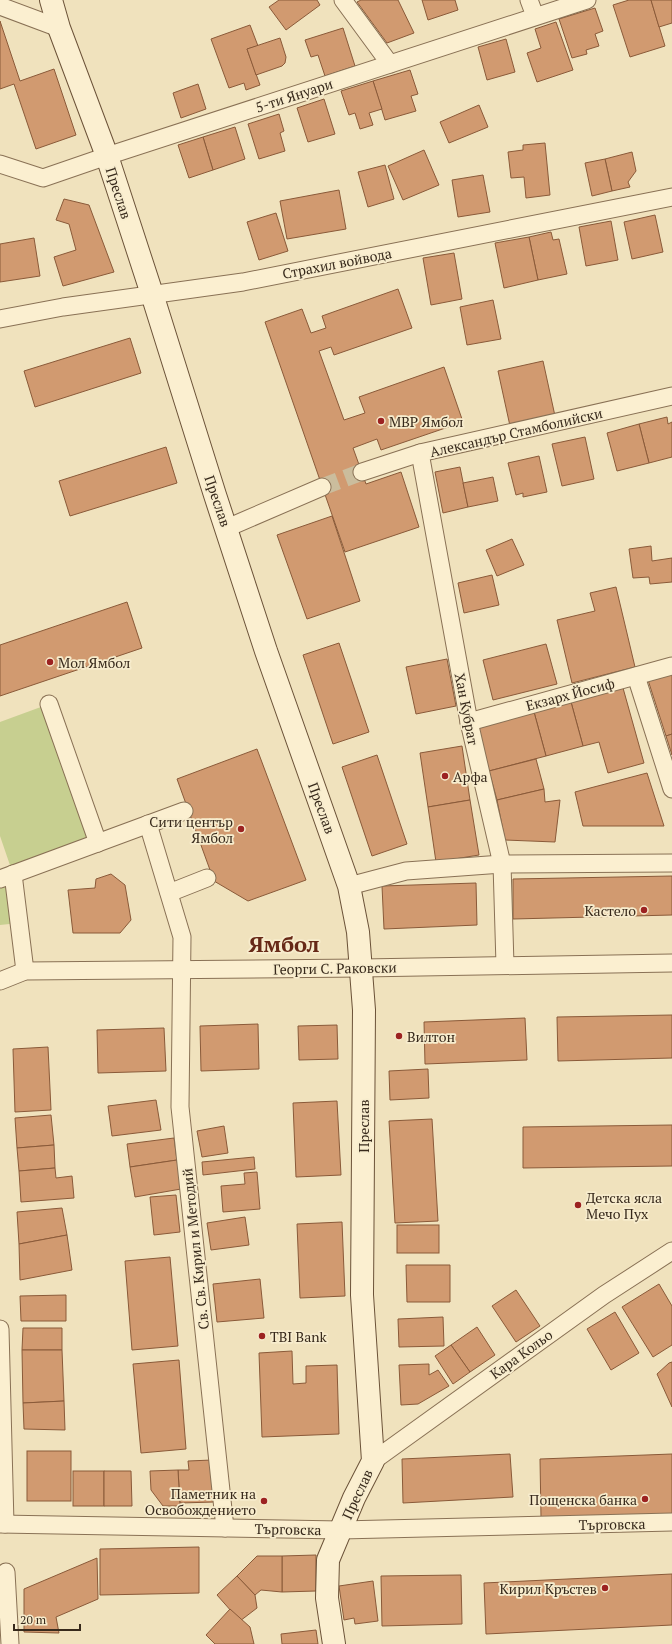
<svg xmlns="http://www.w3.org/2000/svg" width="672" height="1644" font-family="'PT Serif',serif">
  <style>
    .green { fill: #c7cf90 }
    .building { fill: #d19a70; stroke: #8a5a39 }
    .lines { fill: none; stroke-linecap: round; stroke-linejoin: round }
    .street-tunnel { stroke: #cbbd9d; stroke-width: 17; stroke-dasharray: 17 8; stroke-linecap: butt }
    .street-casing { stroke: #897155; stroke-width: 19 }
    .secondary-casing { stroke: #6b5238; stroke-width: 24 }
    .street { stroke: #fbefd0; stroke-width: 17 }
    .secondary { stroke: #fbefd0; stroke-width: 22 }
    .poi-dot { fill: #9c2221; stroke: #f7eccd; stroke-width: 1.5 }
    .labels { text-anchor: middle; dominant-baseline: central; stroke-width: 3.5; stroke-linejoin: round; paint-order: stroke }
    .street-label { font-size: 14px; fill: #37291b; stroke: #f7eccd }
    .poi-label { font-size: 14px; fill: #37291b; stroke: #f7eccd; text-anchor: start }
    .town-label { font-size: 22px; font-weight: bold; fill: #672917; stroke: #f7eccd }
  </style>
  <rect width="100%" height="100%" fill="#f0e2bd"/>
  <!-- green -->
  <polygon class="green" points="49,704 98,843 14,874 19,923 0,925 0,879 13,874 0,836 0,722"/>
  <!-- building -->
  <g class="building">
    <polygon points="279,0 317,0 320,5 286,30 269,7"/>
    <polygon points="361,0 398,0 414,33 387,43 357,2"/>
    <polygon points="422,0 455,0 458,10 428,20"/>
    <polygon points="629,0 651,0 665,46 630,57 613,5"/>
    <polygon points="651,0 672,0 672,23 659,27"/>
    <polygon points="595,8 603,31 595,34 599,46 586,50 587,54 572,58 559,19"/>
    <polygon points="0,21 20,81 54,69 76,135 36,149 14,84 0,89"/>
    <polygon points="556,22 573,70 537,82 527,53 541,48 535,29"/>
    <polygon points="250,25 258,46 247,49 260,85 246,90 244,83 229,88 211,39"/>
    <polygon points="343,28 355,66 325,76 318,55 311,57 305,40"/>
    <polygon points="280,38 286,57 285,63 282,66 256,75 247,49"/>
    <polygon points="506,39 515,72 487,80 478,47"/>
    <polygon points="410,70 418,94 411,96 416,111 385,120 373,81"/>
    <polygon points="373,81 382,109 369,113 373,125 360,129 355,113 349,115 341,91"/>
    <polygon points="198,84 206,109 181,118 173,93"/>
    <polygon points="324,99 335,134 308,142 297,108"/>
    <polygon points="479,105 488,127 449,143 440,122"/>
    <polygon points="279,114 284,131 280,133 285,151 259,159 248,124"/>
    <polygon points="235,127 245,159 213,170 203,137"/>
    <polygon points="203,137 213,170 189,178 178,145"/>
    <polygon points="545,143 550,195 526,198 524,177 511,178 508,152 523,150 523,145"/>
    <polygon points="424,150 439,185 403,200 388,166"/>
    <polygon points="632,152 636,171 628,182 630,187 612,191 605,159"/>
    <polygon points="605,159 612,191 592,196 585,163"/>
    <polygon points="385,165 394,199 368,207 358,172"/>
    <polygon points="483,175 490,212 458,217 452,180"/>
    <polygon points="339,190 346,229 287,239 280,201"/>
    <polygon points="64,199 89,205 114,272 63,286 54,257 76,250 69,224 56,220"/>
    <polygon points="276,213 288,251 259,260 247,222"/>
    <polygon points="655,215 663,252 632,259 624,222"/>
    <polygon points="611,221 618,260 586,266 579,227"/>
    <polygon points="551,232 553,240 559,239 567,274 538,280 529,237"/>
    <polygon points="529,237 538,280 504,288 495,243"/>
    <polygon points="34,238 40,276 0,282 0,244"/>
    <polygon points="454,253 462,299 431,305 423,258"/>
    <polygon points="398,289 412,328 334,355 331,347 319,351 344,420 365,413 359,397 444,367 463,422 381,450 377,439 353,448 366,484 401,472 419,527 345,552 265,322 302,309 311,333 326,328 322,316"/>
    <polygon points="493,300 501,339 467,345 460,307"/>
    <polygon points="130,338 141,373 35,407 24,371"/>
    <polygon points="543,361 555,416 510,426 498,371"/>
    <polygon points="667,417 668,424 672,422 672,457 649,463 639,424"/>
    <polygon points="639,424 649,463 617,471 607,433"/>
    <polygon points="585,437 594,479 562,486 552,444"/>
    <polygon points="166,447 177,483 70,516 59,481"/>
    <polygon points="539,456 547,492 523,497 523,493 516,495 508,463"/>
    <polygon points="460,467 468,507 443,513 435,472"/>
    <polygon points="493,477 498,501 468,507 463,483"/>
    <polygon points="332,516 360,601 307,619 277,535"/>
    <polygon points="512,539 524,565 497,576 486,550"/>
    <polygon points="651,546 652,561 672,558 672,582 650,584 649,577 633,578 629,549"/>
    <polygon points="492,575 499,605 464,613 458,583"/>
    <polygon points="616,587 635,667 572,683 557,620 595,611 590,593"/>
    <polygon points="127,602 142,648 0,696 0,645"/>
    <polygon points="339,643 369,732 333,744 303,655"/>
    <polygon points="546,644 557,684 493,700 483,660"/>
    <polygon points="447,659 456,706 416,714 406,667"/>
    <polygon points="672,672 672,734 666,736 648,680"/>
    <polygon points="623,688 644,763 608,773 599,742 583,746 571,702"/>
    <polygon points="571,702 583,746 546,756 534,712"/>
    <polygon points="534,712 546,756 489,771 478,727"/>
    <polygon points="672,734 672,755 666,736"/>
    <polygon points="462,746 470,800 428,807 420,753"/>
    <polygon points="257,749 306,880 248,901 214,881 177,779"/>
    <polygon points="377,755 407,844 372,856 342,767"/>
    <polygon points="536,759 544,789 497,800 489,771"/>
    <polygon points="647,773 664,826 583,826 575,792"/>
    <polygon points="544,789 545,802 560,800 555,842 505,840 497,800"/>
    <polygon points="470,800 479,855 436,862 428,807"/>
    <polygon points="111,874 125,885 131,920 120,933 73,933 68,890 95,888 96,879"/>
    <polygon points="672,876 672,915 513,919 513,879"/>
    <polygon points="476,883 477,925 384,929 382,886"/>
    <polygon points="672,1015 672,1058 558,1061 557,1017"/>
    <polygon points="525,1018 527,1060 425,1064 424,1022"/>
    <polygon points="258,1024 259,1069 201,1071 200,1026"/>
    <polygon points="337,1025 338,1059 299,1060 298,1026"/>
    <polygon points="164,1028 166,1071 98,1073 97,1030"/>
    <polygon points="48,1047 51,1110 15,1112 13,1049"/>
    <polygon points="428,1069 429,1098 390,1100 389,1071"/>
    <polygon points="156,1100 161,1130 112,1136 108,1106"/>
    <polygon points="337,1101 341,1175 296,1177 293,1103"/>
    <polygon points="51,1115 54,1145 17,1148 15,1118"/>
    <polygon points="432,1119 438,1221 395,1223 389,1121"/>
    <polygon points="672,1125 672,1166 523,1168 523,1127"/>
    <polygon points="224,1126 228,1153 202,1157 197,1131"/>
    <polygon points="174,1138 177,1160 130,1167 127,1144"/>
    <polygon points="54,1145 55,1168 19,1171 17,1148"/>
    <polygon points="254,1157 255,1169 203,1175 202,1162"/>
    <polygon points="177,1160 181,1189 135,1197 130,1167"/>
    <polygon points="55,1168 56,1178 72,1176 74,1198 21,1202 19,1171"/>
    <polygon points="257,1172 260,1209 223,1212 221,1186 245,1184 244,1173"/>
    <polygon points="176,1195 180,1232 154,1235 150,1197"/>
    <polygon points="62,1208 67,1235 19,1244 17,1212"/>
    <polygon points="245,1217 249,1245 211,1250 207,1223"/>
    <polygon points="342,1222 345,1296 300,1298 297,1224"/>
    <rect x="397" y="1225" width="42" height="28"/>
    <polygon points="67,1235 72,1270 20,1280 19,1244"/>
    <polygon points="170,1257 178,1346 132,1350 125,1261"/>
    <polygon points="406,1265 450,1265 450,1302 407,1302"/>
    <polygon points="260,1279 264,1318 217,1322 213,1284"/>
    <polygon points="659,1284 672,1306 672,1345 653,1357 622,1307"/>
    <polygon points="516,1290 540,1326 516,1342 492,1306"/>
    <polygon points="66,1295 66,1321 21,1321 20,1296"/>
    <polygon points="615,1312 639,1353 611,1370 587,1329"/>
    <polygon points="443,1317 444,1346 399,1347 398,1319"/>
    <polygon points="477,1327 495,1355 470,1372 451,1345"/>
    <polygon points="23,1328 62,1328 62,1350 22,1350"/>
    <polygon points="451,1345 470,1372 453,1384 435,1356"/>
    <polygon points="22,1350 62,1350 64,1401 23,1403"/>
    <polygon points="292,1351 293,1384 306,1383 306,1366 337,1365 339,1434 262,1437 259,1353"/>
    <polygon points="179,1360 186,1449 141,1453 133,1364"/>
    <polygon points="672,1362 672,1407 657,1374 669,1363"/>
    <polygon points="429,1364 429,1375 438,1370 449,1386 418,1404 401,1405 399,1365"/>
    <polygon points="64,1401 65,1430 24,1429 23,1403"/>
    <rect x="27" y="1451" width="44" height="50"/>
    <polygon points="510,1454 513,1497 403,1503 402,1459"/>
    <polygon points="672,1454 672,1514 541,1517 540,1459"/>
    <polygon points="212,1460 214,1502 180,1503 178,1470 189,1470 188,1461"/>
    <polygon points="178,1470 180,1506 163,1506 151,1490 150,1471"/>
    <rect x="73" y="1471" width="31" height="35"/>
    <polygon points="104,1471 131,1471 132,1506 104,1506"/>
    <polygon points="199,1547 199,1593 100,1595 100,1549"/>
    <polygon points="316,1555 316,1591 282,1592 282,1556"/>
    <polygon points="257,1556 282,1556 282,1592 261,1590 255,1595 237,1576"/>
    <polygon points="97,1558 98,1599 56,1617 59,1633 24,1632 24,1589"/>
    <polygon points="672,1574 672,1625 486,1634 484,1583"/>
    <polygon points="461,1575 462,1624 382,1626 381,1576"/>
    <polygon points="237,1576 255,1595 257,1608 240,1621 217,1595"/>
    <polygon points="373,1581 378,1621 355,1624 354,1618 344,1620 339,1586"/>
    <polygon points="230,1609 250,1627 254,1644 215,1644 206,1635"/>
    <polygon points="316,1630 318,1644 282,1644 281,1634"/>
  </g>
  <g class="lines">
    <!-- street-tunnel -->
    <polyline class="street-tunnel" points="322,487 362,472"/>
    <defs>
      <g id="street">
        <polyline points="343,0 390,64"/>
        <polyline points="529,0 535,16"/>
        <polyline points="0,6 59,28"/>
        <polyline points="0,164 43,178 107,156 587,0"/>
        <polyline points="0,319 63,307 243,282 672,197"/>
        <polyline points="420,453 469,722 502,864 505,965"/>
        <polyline points="362,472 420,453 672,396"/>
        <polyline points="227,528 322,487"/>
        <polyline points="636,676 672,789"/>
        <polyline points="49,704 98,843"/>
        <polyline points="469,722 672,666"/>
        <polyline points="148,824 182,937 180,1107 225,1528"/>
        <polyline points="13,874 25,971"/>
        <polyline points="0,879 184,811"/>
        <polyline points="349,886 406,871 502,864 672,863"/>
        <polyline points="169,893 207,878"/>
        <polyline points="0,981 25,971 362,968 672,963"/>
        <polyline points="0,1329 5,1524"/>
        <polyline points="373,1461 604,1295 672,1251"/>
        <polyline points="0,1524 341,1530 672,1522"/>
        <polyline points="6,1572 10,1644"/>
      </g>
      <polyline id="secondary" points="51,0 59,28 107,156 152,294 215,495 266,651 349,886 358,932 364,1010 362,1295 373,1461 354,1498 328,1560 327,1598 334,1644"/>
    </defs>
    <!-- street casing -->
    <use href="#street" class="street-casing"/>
    <!-- secondary casing -->
    <use href="#secondary" class="secondary-casing"/>
    <!-- street -->
    <use href="#street" class="street"/>
    <!-- secondary -->
    <use href="#secondary" class="secondary"/>
  </g>
  <!-- markers -->
  <g class="poi-dot">
    <circle cx="381" cy="421" r="4"/>
    <circle cx="50" cy="662" r="4"/>
    <circle cx="445" cy="776" r="4"/>
    <circle cx="241" cy="829" r="4"/>
    <circle cx="644" cy="910" r="4"/>
    <circle cx="399" cy="1036" r="4"/>
    <circle cx="578" cy="1205" r="4"/>
    <circle cx="262" cy="1336" r="4"/>
    <circle cx="645" cy="1499" r="4"/>
    <circle cx="264" cy="1501" r="4"/>
    <circle cx="605" cy="1588" r="4"/>
  </g>
  <g class="labels">
    <!-- street labels -->
    <g class="street-label">
      <text transform="translate(294 95) rotate(-18)">5-ти Януари</text>
      <text transform="translate(119 193) rotate(72)">Преслав</text>
      <text transform="translate(337 263) rotate(-11)">Страхил войвода</text>
      <text transform="translate(516 432) rotate(-13)">Александър Стамболийски</text>
      <text transform="translate(218 501) rotate(71)">Преслав</text>
      <text transform="translate(570 694) rotate(-15)">Екзарх Йосиф</text>
      <text transform="translate(467 709) rotate(79)">Хан Кубрат</text>
      <text transform="translate(322 808) rotate(70)">Преслав</text>
      <text transform="translate(335 968) rotate(-1)">Георги С. Раковски</text>
      <text transform="translate(363 1126) rotate(-90)">Преслав</text>
      <text transform="translate(195 1249) rotate(-96)">Св. Св. Кирил и Методий</text>
      <text transform="translate(521 1354) rotate(-36)">Кара Кольо</text>
      <text transform="translate(357 1494) rotate(-65)">Преслав</text>
      <text transform="translate(612 1524) rotate(-1)">Търговска</text>
      <text transform="translate(288 1529) rotate(1)">Търговска</text>
    </g>
    <!-- poi labels -->
    <g class="poi-label">
      <text x="389" y="421">МВР Ямбол</text>
      <text x="58" y="662">Мол Ямбол</text>
      <text x="453" y="776">Арфа</text>
      <text x="233" y="821" text-anchor="end">Сити център<tspan x="233" dy="16">Ямбол</tspan></text>
      <text x="636" y="910" text-anchor="end">Кастело</text>
      <text x="407" y="1036">Вилтон</text>
      <text x="586" y="1197">Детска ясла<tspan x="586" dy="16">Мечо Пух</tspan></text>
      <text x="270" y="1336">TBI Bank</text>
      <text x="256" y="1493" text-anchor="end">Паметник на<tspan x="256" dy="16">Освобождението</tspan></text>
      <text x="637" y="1499" text-anchor="end">Пощенска банка</text>
      <text x="597" y="1588" text-anchor="end">Кирил Кръстев</text>
    </g>
    <!-- town labels -->
    <g class="town-label">
      <text x="284" y="943">Ямбол</text>
    </g>
  </g>
  <!-- scale -->
  <path d="M14 1624v6h66v-6" fill="none" stroke="#37291b" stroke-width="2"/>
  <text x="20" y="1624" font-size="12" fill="#37291b" stroke="#f7eccd" stroke-width="3" paint-order="stroke">20 m</text>
</svg>
